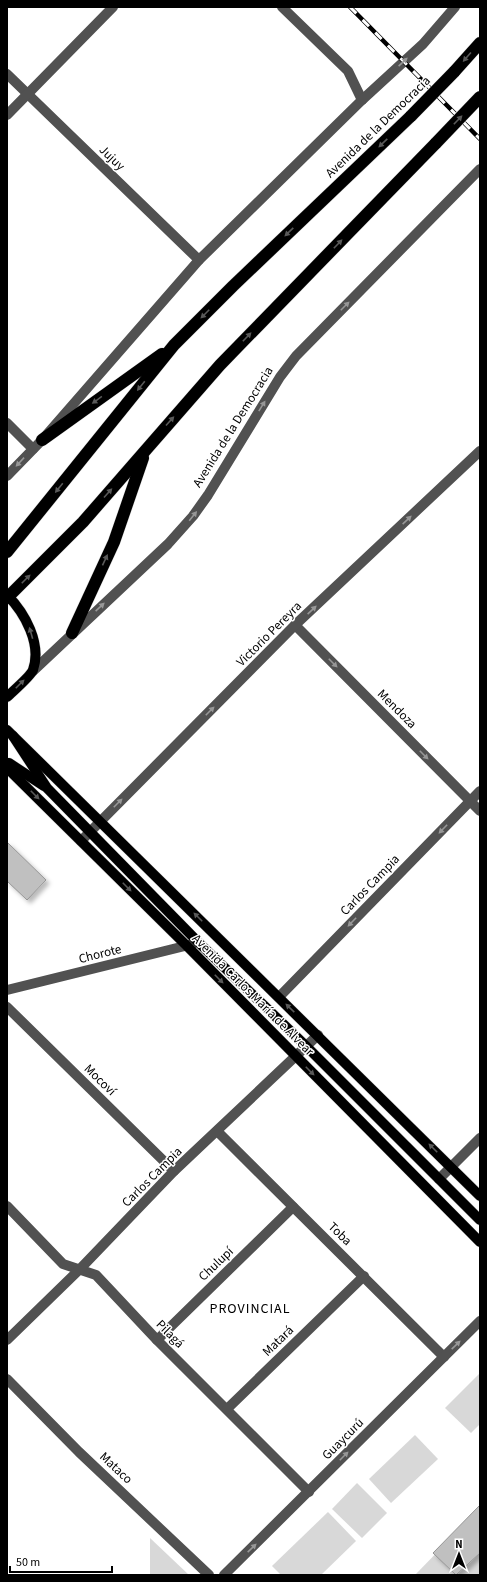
<svg xmlns="http://www.w3.org/2000/svg" width="487" height="1582" font-family="'Source Sans 3',sans-serif">
  <style>
    .green { fill: #d8d8d8 }
    .building { fill: #c0c0c0; stroke: #959595; filter: url(#shadow) }
    .lines { fill: none; stroke-linecap: round; stroke-linejoin: round }
    .major-casing { stroke: #dbdbdb; stroke-width: 11 }
    .highway-casing { stroke: #dbdbdb; stroke-width: 13 }
    .minor { stroke: #515151; stroke-width: 10 }
    .major { stroke: #000; stroke-width: 10 }
    .highway { stroke: #000; stroke-width: 12 }
    .rail-casing { stroke: #000; stroke-width: 4.5 }
    .rail { stroke: #fff; stroke-width: 3; stroke-dasharray: 9; stroke-linecap: butt }
    .highway-bridge-casing { stroke: #dbdbdb; stroke-width: 13; stroke-linecap: butt }
    .highway-bridge { stroke: #000; stroke-width: 12 }
    .oneway { fill: #595959 }
    .oneway2 { fill: #979797 }
    .labels { text-anchor: middle; dominant-baseline: central; stroke-width: 3; stroke-linejoin: round; paint-order: stroke }
    .street-label { font-size: 13px; fill: #000; stroke: #fff }
    .neighbourhood-label { font-size: 14px; letter-spacing: 1px; fill: #000; stroke: #fff }
  </style>
  <defs>
    <filter id="shadow"><feDropShadow dx="3.5" dy="3.5" stdDeviation="2" flood-color="#0004"/></filter>
  </defs>
  <rect width="100%" height="100%" fill="#fff"/>
  <!-- green -->
  <g class="green">
    <polygon points="480,1373 480,1424 471,1433 445,1408"/>
    <polygon points="415,1435 438,1459 391,1503 369,1479"/>
    <polygon points="357,1483 387,1513 362,1538 332,1509"/>
    <polygon points="480,1508 480,1575 415,1575"/>
    <polygon points="328,1512 356,1541 321,1575 281,1575 272,1566"/>
    <polygon points="150,1538 189,1575 150,1575"/>
  </g>
  <!-- building -->
  <g class="building">
    <polygon points="7,842 46,880 27,900 7,881"/>
    <polygon points="480,1505 480,1553 456,1575 433,1553"/>
  </g>
  <g class="lines">
    <defs>
      <g id="major">
        <path d="M7,595C25,613 42,644 33,670C30,677 13,691 7,697"/>
        <polyline points="7,730 480,1196"/>
        <polyline points="13,736 47,788 198,942 306,1046 480,1220"/>
        <polyline points="9,763 44,786"/>
        <polyline points="7,768 186,945 480,1242"/>
      </g>
      <g id="highway">
        <polyline points="454,72 480,43"/>
        <polyline points="42,440 162,354"/>
        <polyline points="7,552 174,345 233,286 411,116"/>
        <polyline points="7,598 83,522 220,365 436,143"/>
        <polyline points="72,633 114,542 143,458"/>
      </g>
    </defs>
    <!-- major casing -->
    <use href="#major" class="major-casing"/>
    <!-- highway casing -->
    <use href="#highway" class="highway-casing"/>
    <!-- minor -->
    <g class="minor">
      <polyline points="282,7 348,71 362,100"/>
      <polyline points="7,74 199,260"/>
      <polyline points="7,115 113,7"/>
      <polyline points="7,423 33,449"/>
      <polyline points="7,476 42,440 199,260 362,100 423,44 455,7"/>
      <polyline points="295,625 480,811"/>
      <polyline points="33,671 168,544 193,516 208,495 280,377 296,356 480,169"/>
      <polyline points="81,841 295,625 480,451"/>
      <polyline points="7,990 193,944"/>
      <polyline points="279,997 480,791"/>
      <polyline points="7,1007 174,1171"/>
      <polyline points="217,1131 444,1357"/>
      <polyline points="439,1179 480,1138"/>
      <polyline points="7,1206 63,1264 96,1275 157,1340 309,1492"/>
      <polyline points="7,1340 80,1269 174,1171 318,1035"/>
      <polyline points="157,1340 293,1207"/>
      <polyline points="7,1379 79,1452 209,1575"/>
      <polyline points="227,1409 364,1276"/>
      <polyline points="224,1575 480,1321"/>
    </g>
    <!-- major -->
    <use href="#major" class="major"/>
    <!-- highway -->
    <use href="#highway" class="highway"/>
    <defs>
      <polyline id="rail" points="350,7 480,139"/>
    </defs>
    <!-- rail casing -->
    <use href="#rail" class="rail-casing"/>
    <!-- rail -->
    <use href="#rail" class="rail"/>
    <defs>
      <g id="highway-bridge">
        <polyline points="411,116 454,72"/>
        <polyline points="436,143 480,97"/>
      </g>
    </defs>
    <!-- highway-bridge casing -->
    <use href="#highway-bridge" class="highway-bridge-casing"/>
    <!-- highway-bridge -->
    <use href="#highway-bridge" class="highway-bridge"/>
  </g>
  <!-- one-way arrows -->
  <defs><path id="oneway-solid" d="M-6-.8H1V-3.2L6.5 0L1 3.2V.8H-6Z"/></defs>
  <g class="oneway">
    <use href="#oneway-solid" transform="translate(467 57) rotate(131)"/>
    <use href="#oneway-solid" transform="translate(458 120) rotate(-46)"/>
    <use href="#oneway-solid" transform="translate(383 143) rotate(136)"/>
    <use href="#oneway-solid" transform="translate(289 232) rotate(136)"/>
    <use href="#oneway-solid" transform="translate(338 244) rotate(-46)"/>
    <use href="#oneway-solid" transform="translate(205 314) rotate(135)"/>
    <use href="#oneway-solid" transform="translate(247 337) rotate(-46)"/>
    <use href="#oneway-solid" transform="translate(141 386) rotate(129)"/>
    <use href="#oneway-solid" transform="translate(97 400) rotate(144)"/>
    <use href="#oneway-solid" transform="translate(170 421) rotate(-48)"/>
    <use href="#oneway-solid" transform="translate(59 488) rotate(129)"/>
    <use href="#oneway-solid" transform="translate(108 493) rotate(-48)"/>
    <use href="#oneway-solid" transform="translate(105 560) rotate(-65)"/>
    <use href="#oneway-solid" transform="translate(26 579) rotate(-45)"/>
    <use href="#oneway-solid" transform="translate(31 633) rotate(-106)"/>
    <use href="#oneway-solid" transform="translate(20 684) rotate(-45)"/>
    <use href="#oneway-solid" transform="translate(35 795) rotate(45)"/>
    <use href="#oneway-solid" transform="translate(127 887) rotate(45)"/>
    <use href="#oneway-solid" transform="translate(198 917) rotate(-135)"/>
    <use href="#oneway-solid" transform="translate(219 979) rotate(45)"/>
    <use href="#oneway-solid" transform="translate(290 1008) rotate(-136)"/>
    <use href="#oneway-solid" transform="translate(310 1071) rotate(45)"/>
    <use href="#oneway-solid" transform="translate(433 1148) rotate(-135)"/>
  </g>
  <g class="oneway2">
    <use href="#oneway-solid" transform="translate(403 62) rotate(-43)"/>
    <use href="#oneway-solid" transform="translate(345 306) rotate(-45)"/>
    <use href="#oneway-solid" transform="translate(262 406) rotate(-58)"/>
    <use href="#oneway-solid" transform="translate(20 462) rotate(133)"/>
    <use href="#oneway-solid" transform="translate(193 516) rotate(-51)"/>
    <use href="#oneway-solid" transform="translate(407 520) rotate(-43)"/>
    <use href="#oneway-solid" transform="translate(100 607) rotate(-43)"/>
    <use href="#oneway-solid" transform="translate(312 610) rotate(-43)"/>
    <use href="#oneway-solid" transform="translate(333 663) rotate(45)"/>
    <use href="#oneway-solid" transform="translate(210 711) rotate(-45)"/>
    <use href="#oneway-solid" transform="translate(424 755) rotate(45)"/>
    <use href="#oneway-solid" transform="translate(118 803) rotate(-45)"/>
    <use href="#oneway-solid" transform="translate(443 829) rotate(134)"/>
    <use href="#oneway-solid" transform="translate(352 922) rotate(134)"/>
    <use href="#oneway-solid" transform="translate(456 1345) rotate(-44)"/>
    <use href="#oneway-solid" transform="translate(344 1456) rotate(-45)"/>
    <use href="#oneway-solid" transform="translate(252 1548) rotate(-44)"/>
  </g>
  <g class="labels">
    <!-- street labels -->
    <g class="street-label">
      <text transform="translate(378 127) rotate(-44)">Avenida de la Democracia</text>
      <text transform="translate(112 158) rotate(44)">Jujuy</text>
      <text transform="translate(233 427) rotate(-58)">Avenida de la Democracia</text>
      <text transform="translate(269 634) rotate(-45)">Victorio Pereyra</text>
      <text transform="translate(397 709) rotate(45)">Mendoza</text>
      <text transform="translate(370 885) rotate(-46)">Carlos Campia</text>
      <text transform="translate(100 954) rotate(-14)">Chorote</text>
      <text transform="translate(253 995) rotate(45)">Avenida Carlos María de Alvear</text>
      <text transform="translate(100 1080) rotate(44)">Mocoví</text>
      <text transform="translate(152 1177) rotate(-45)">Carlos Campia</text>
      <text transform="translate(340 1234) rotate(44)">Toba</text>
      <text transform="translate(216 1264) rotate(-44)">Chulupí</text>
      <text transform="translate(170 1334) rotate(45)">Pilagá</text>
      <text transform="translate(278 1341) rotate(-44)">Matará</text>
      <text transform="translate(343 1439) rotate(-45)">Guaycurú</text>
      <text transform="translate(116 1468) rotate(43)">Mataco</text>
    </g>
    <!-- neighbourhood labels -->
    <g class="neighbourhood-label">
      <text x="250" y="1309">PROVINCIAL</text>
    </g>
  </g>
  <!-- border -->
  <rect width="487" height="1582" fill="none" stroke="#000000" stroke-width="16"/>
  <!-- north arrow -->
  <g transform="translate(459 1554)" stroke="#ffffff" stroke-width="3" paint-order="stroke">
  <path d="M0-3L7 15L0 10L-7 15Z" fill="#000000"/>
  <text y="-6" font-size="11" font-weight="bold" text-anchor="middle" fill="#000000">N</text>
  </g>
  <!-- scale -->
  <path d="M10 1566v6h102v-6" fill="none" stroke="#000000" stroke-width="2"/>
  <text x="16" y="1566" font-size="12" fill="#000000" stroke="#ffffff" stroke-width="3" paint-order="stroke">50 m</text>
</svg>
